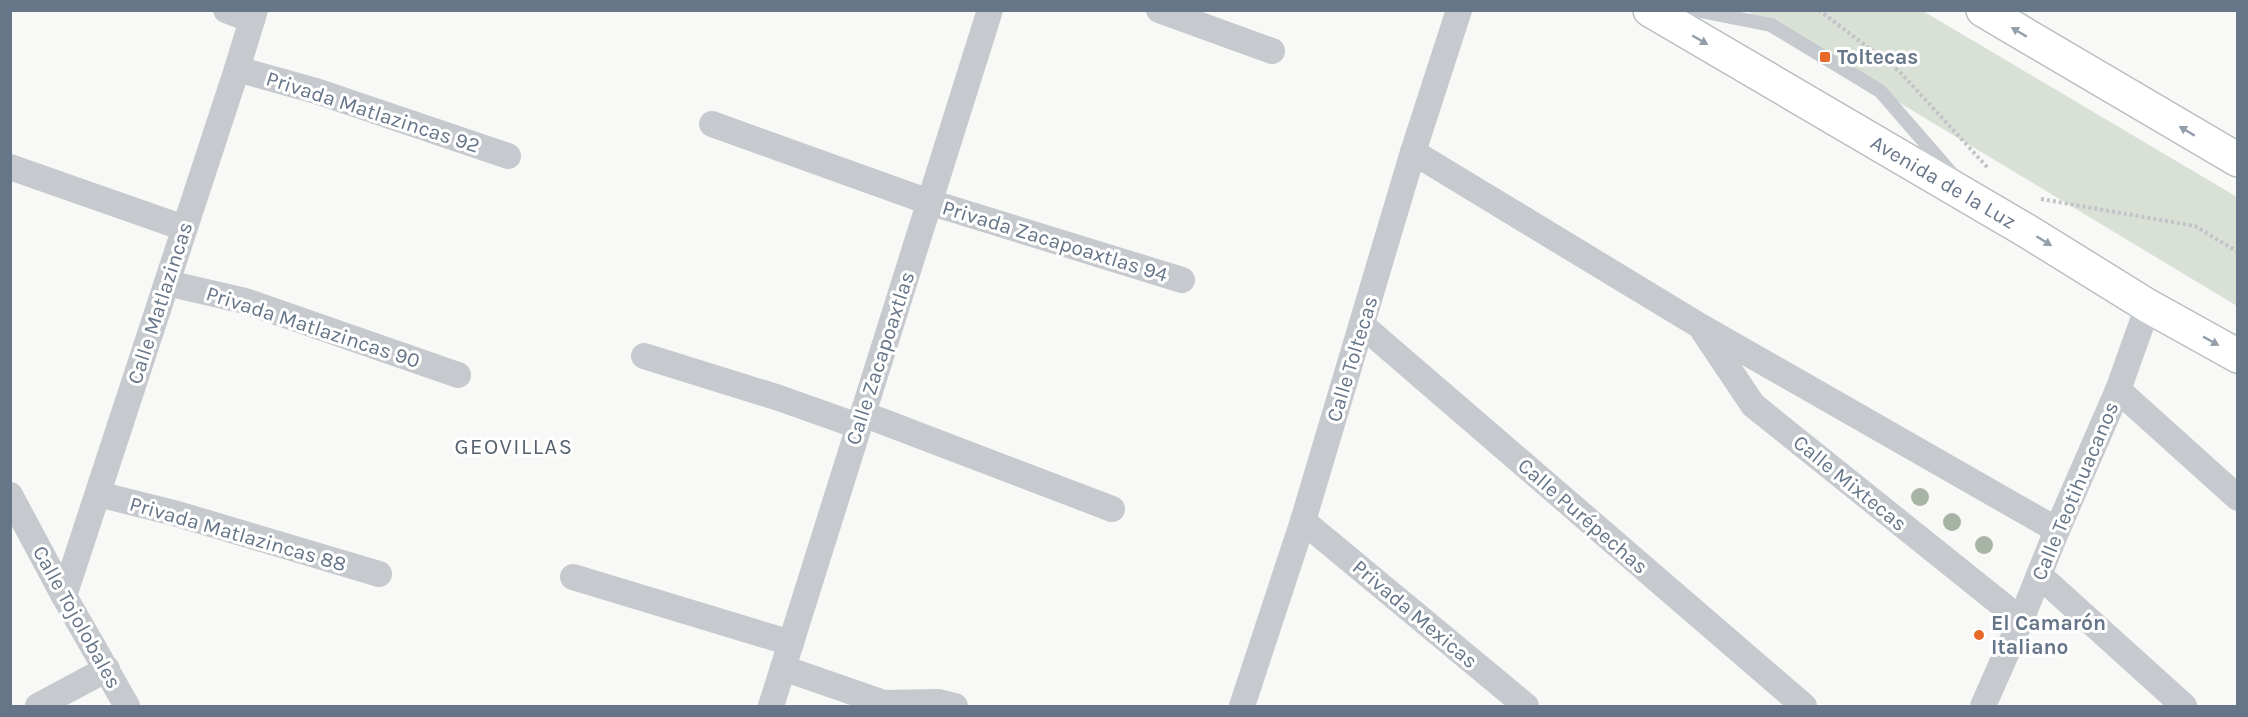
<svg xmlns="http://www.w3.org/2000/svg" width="2248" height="717" font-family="Karla,sans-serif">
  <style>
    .green { fill: #d9e1d7 }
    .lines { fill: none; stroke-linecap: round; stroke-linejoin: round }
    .secondary-casing { stroke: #babfc4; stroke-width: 36 }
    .path { stroke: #c2c3c6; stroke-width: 4; stroke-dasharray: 3 3; stroke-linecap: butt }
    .lane { stroke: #c6c9cd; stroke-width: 14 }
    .street { stroke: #c6c9cd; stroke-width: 26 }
    .secondary { stroke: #fff; stroke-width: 33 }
    .tree { fill: #a7b3a5 }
    .oneway { fill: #949fac }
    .poi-dot { fill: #ea6825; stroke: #fff; stroke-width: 2 }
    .labels { text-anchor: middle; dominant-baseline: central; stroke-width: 6; stroke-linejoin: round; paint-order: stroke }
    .poi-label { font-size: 21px; font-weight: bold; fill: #667688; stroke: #fff; text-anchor: start }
    .street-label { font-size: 21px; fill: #667688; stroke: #fff }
    .neighbourhood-label { font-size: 22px; letter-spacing: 1.5px; fill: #55606d; stroke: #fff }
  </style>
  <rect width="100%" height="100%" fill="#f8f9f6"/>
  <!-- green -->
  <polygon class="green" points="1747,11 1923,11 2237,197 2237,306"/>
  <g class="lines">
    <defs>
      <g id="secondary">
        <path id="s1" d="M1650,10L2027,231L2148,306L2238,356"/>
        <polyline points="1983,10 2238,160"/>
      </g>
    </defs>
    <!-- secondary casing -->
    <use href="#secondary" class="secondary-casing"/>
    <!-- path -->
    <g class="path">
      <polyline points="1819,10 1900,72 1988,168"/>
      <polyline points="2041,199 2195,226 2238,252"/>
    </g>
    <!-- lane -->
    <polyline class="lane" points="1695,10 1771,25 1880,91 1953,175"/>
    <!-- street -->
    <g class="street">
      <polyline points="226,10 252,20"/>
      <polyline points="1159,10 1272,51"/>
      <polyline points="237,69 316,91 508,156"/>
      <polyline points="712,124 929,202 1182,280"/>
      <polyline points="1413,152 1700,326 2057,530"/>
      <polyline points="10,167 184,228"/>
      <polyline points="167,283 245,301 458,375"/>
      <polyline points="1362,325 1804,706"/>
      <polyline points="1704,332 1753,405 2021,620"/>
      <polyline points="644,356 779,398 858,426"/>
      <polyline points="2118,390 2238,498"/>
      <polyline points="863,414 1112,509"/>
      <polyline points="98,494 174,513 379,574"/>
      <polyline points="10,495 64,596 127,706"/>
      <polyline points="1303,521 1526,706"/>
      <polyline points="2039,575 2184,706"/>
      <polyline points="573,577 791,643"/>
      <polyline points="64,596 237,69 255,10"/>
      <polyline points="783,668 884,703 939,702 955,706"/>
      <polyline points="38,706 107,669"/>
      <polyline points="771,706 990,10"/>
      <polyline points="1242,706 1303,521 1413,152 1459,10"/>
      <polyline points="1983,706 2021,620 2057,530 2118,390 2148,306"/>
    </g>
    <!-- secondary -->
    <use href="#secondary" class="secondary"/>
  </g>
  <!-- trees -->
  <g class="tree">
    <circle cx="1920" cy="497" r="9"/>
    <circle cx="1952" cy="522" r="9"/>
    <circle cx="1984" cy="545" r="9"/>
  </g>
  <!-- one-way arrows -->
  <defs><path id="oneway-solid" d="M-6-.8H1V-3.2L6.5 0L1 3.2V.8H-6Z" transform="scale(1.5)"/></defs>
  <g class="oneway">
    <use href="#oneway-solid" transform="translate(2019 32) rotate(-149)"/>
    <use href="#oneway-solid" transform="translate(1700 40) rotate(30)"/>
    <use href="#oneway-solid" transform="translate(2187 131) rotate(-149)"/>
    <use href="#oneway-solid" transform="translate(2044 241) rotate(32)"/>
    <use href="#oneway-solid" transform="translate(2211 341) rotate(29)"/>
  </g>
  <!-- markers -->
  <g class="poi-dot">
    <rect x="1819" y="51" width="12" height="12" rx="3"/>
    <circle cx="1979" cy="635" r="6"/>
  </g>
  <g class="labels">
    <!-- poi labels -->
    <g class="poi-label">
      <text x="1837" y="57">Toltecas</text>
      <text x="1991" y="623">El Camarón<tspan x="1991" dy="24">Italiano</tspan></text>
    </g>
    <!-- street labels -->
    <g class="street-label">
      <text transform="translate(373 112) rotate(18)">Privada Matlazincas 92</text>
      <text stroke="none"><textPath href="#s1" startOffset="340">Avenida de la Luz</textPath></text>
      <text transform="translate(1055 241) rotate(17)">Privada Zacapoaxtlas 94</text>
      <text transform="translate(160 303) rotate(-72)">Calle Matlazincas</text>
      <text transform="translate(313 327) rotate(18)">Privada Matlazincas 90</text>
      <text transform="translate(880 358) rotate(-72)">Calle Zacapoaxtlas</text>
      <text transform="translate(1352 359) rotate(-73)">Calle Toltecas</text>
      <text transform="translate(1850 483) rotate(39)">Calle Mixtecas</text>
      <text transform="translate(2075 491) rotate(-67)">Calle Teotihuacanos</text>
      <text transform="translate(1583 516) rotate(41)">Calle Purépechas</text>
      <text transform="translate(238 534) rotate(16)">Privada Matlazincas 88</text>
      <text transform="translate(1415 614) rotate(40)">Privada Mexicas</text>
      <text transform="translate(77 617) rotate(61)">Calle Tojolobales</text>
    </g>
    <!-- neighbourhood labels -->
    <g class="neighbourhood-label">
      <text x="514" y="447">GEOVILLAS</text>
    </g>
  </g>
  <!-- border -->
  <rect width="2248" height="717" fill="none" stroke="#667688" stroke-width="24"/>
</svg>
